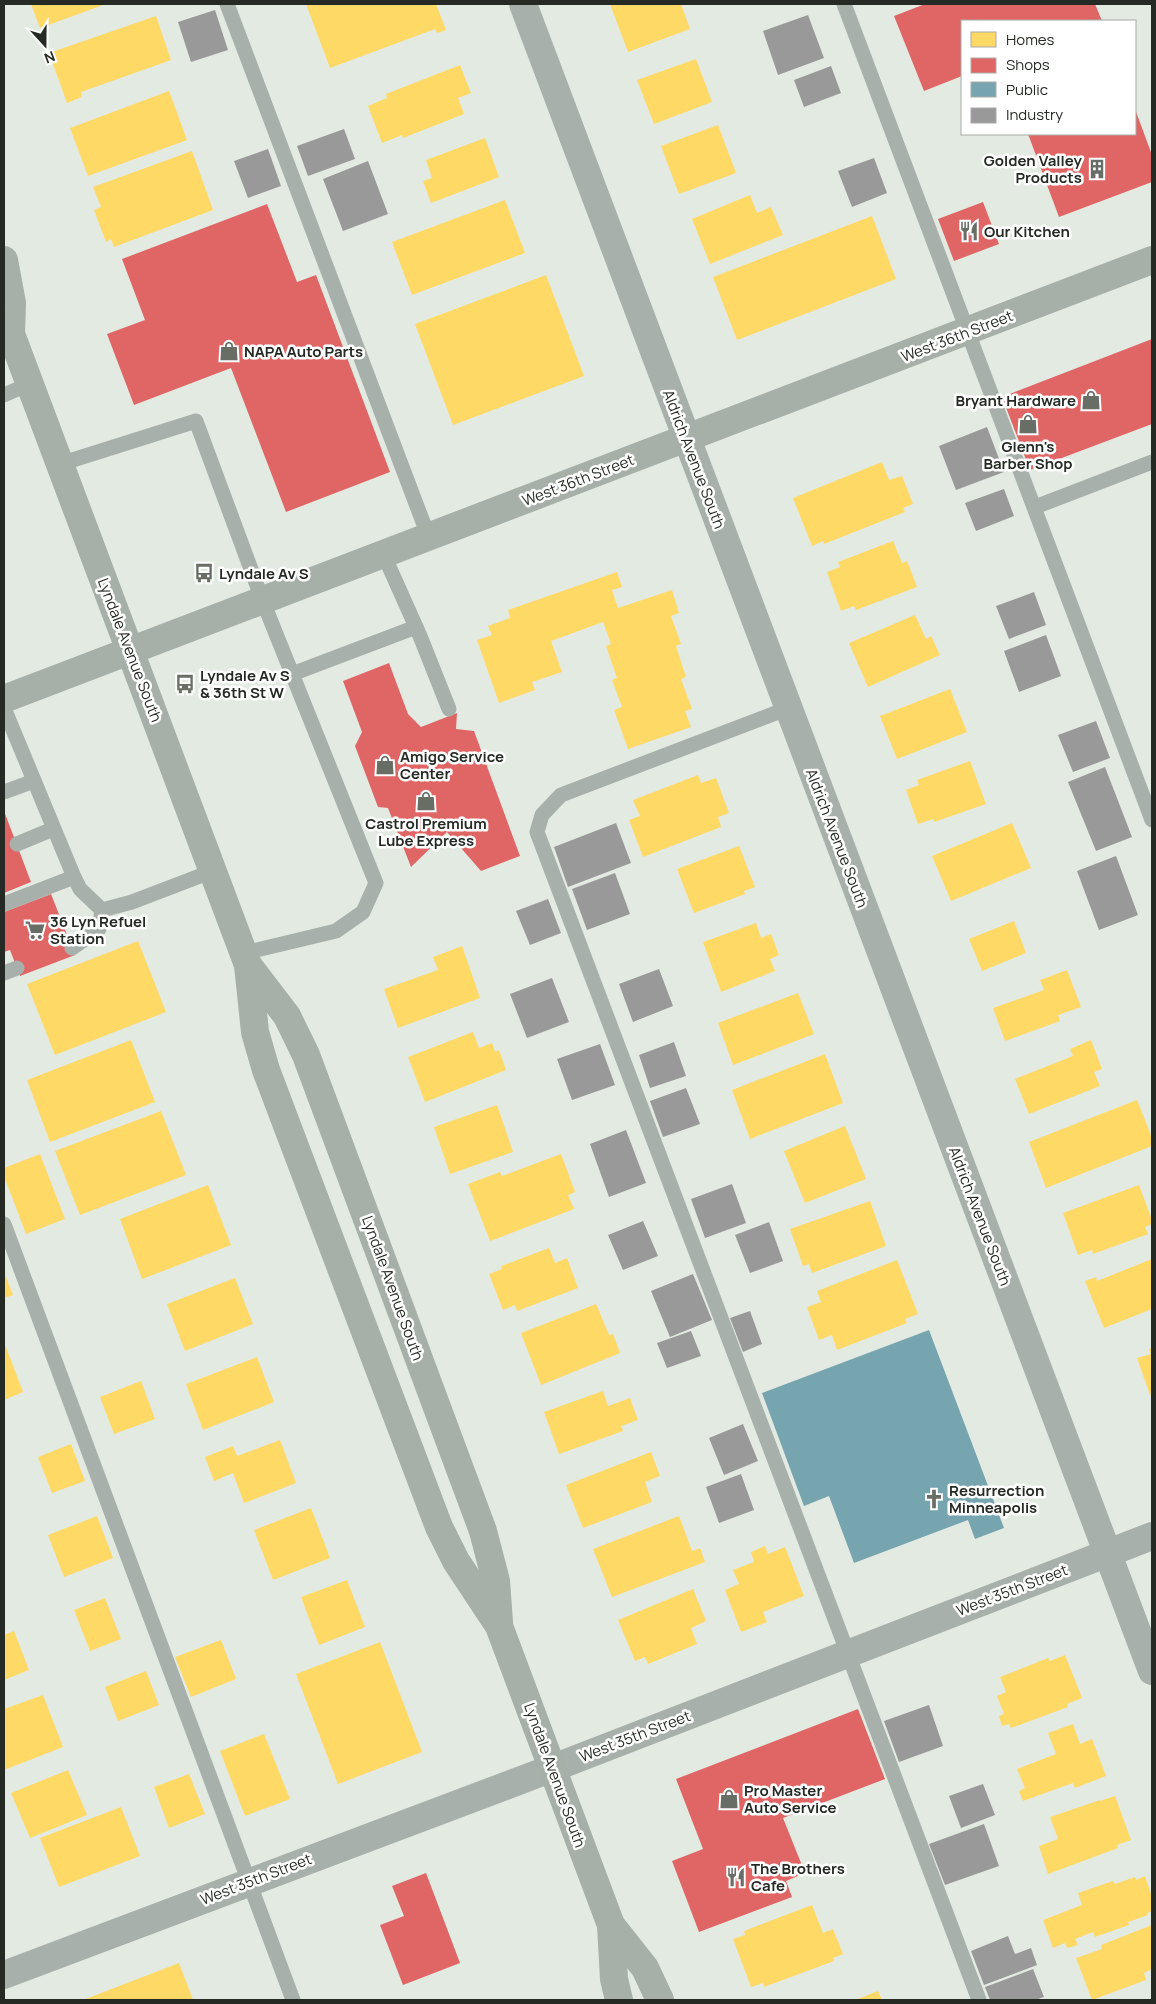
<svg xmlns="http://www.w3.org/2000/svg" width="1156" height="2004" font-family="Manrope,sans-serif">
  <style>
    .homes { fill: #ffd966 }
    .shops { fill: #e06666 }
    .public { fill: #76a5af }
    .industry { fill: #999 }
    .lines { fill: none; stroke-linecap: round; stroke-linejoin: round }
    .lane { stroke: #a8b0ab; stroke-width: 15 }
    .street { stroke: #a8b0ab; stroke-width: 28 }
    .secondary { stroke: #a6afa8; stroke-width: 28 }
    .labels { text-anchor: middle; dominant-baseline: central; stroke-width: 5; stroke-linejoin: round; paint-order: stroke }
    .poi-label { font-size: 15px; font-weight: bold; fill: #252a24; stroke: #fff; text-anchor: start }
    .street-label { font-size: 15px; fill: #252a24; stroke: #fff }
  </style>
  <rect width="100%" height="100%" fill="#e3eae2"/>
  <!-- homes -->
  <g class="homes">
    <polygon points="31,4 106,4 40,28"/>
    <polygon points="306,4 436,4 446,30 437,33 435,29 330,68"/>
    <polygon points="610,4 681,4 690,29 628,52"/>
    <polygon points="156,16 171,60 81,92 82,97 67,103 49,53"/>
    <polygon points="696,59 712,102 654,124 637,80"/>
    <polygon points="460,65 471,93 458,98 464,114 403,138 402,135 382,143 368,106 387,98 386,94"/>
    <polygon points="169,91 187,140 88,176 70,128"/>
    <polygon points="718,125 736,173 679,194 661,146"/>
    <polygon points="485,138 499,177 431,203 423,181 432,178 426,160"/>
    <polygon points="192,151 213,210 114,247 111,239 106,242 94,210 101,207 93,187"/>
    <polygon points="750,195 757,213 771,207 783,235 710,264 692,219"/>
    <polygon points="505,200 525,253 412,295 392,242"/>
    <polygon points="872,216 896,279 737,340 713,277"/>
    <polygon points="546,275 584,376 453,425 415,324"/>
    <polygon points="882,462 889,480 902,476 913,504 903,508 905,512 824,544 823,541 812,546 793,498"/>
    <polygon points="893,541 902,563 907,561 917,587 856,610 854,606 841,611 827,572 840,567 838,562"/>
    <polygon points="617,572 622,587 612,590 618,608 672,590 679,613 671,616 681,644 676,646 686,677 681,679 692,709 685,711 691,727 628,749 614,710 622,707 612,680 617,678 606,646 611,644 603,622 551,641 562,672 532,682 535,690 499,703 477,640 492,635 488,626 510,618 508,610"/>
    <polygon points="915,615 926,639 931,636 940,655 868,687 849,643"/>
    <polygon points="950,689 967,732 897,759 880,716"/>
    <polygon points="970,761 986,804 934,822 933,819 918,824 906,790 919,785 917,780"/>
    <polygon points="698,775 701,783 716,778 729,813 718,817 721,827 643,857 629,820 640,816 633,800"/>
    <polygon points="1012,823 1031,868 951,901 932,856"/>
    <polygon points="739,846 755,887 744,891 745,894 694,913 677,869"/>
    <polygon points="1014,921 1026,953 982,971 969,939"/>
    <polygon points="756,923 761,938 771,934 779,955 770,959 775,971 721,992 703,942"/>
    <polygon points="138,941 166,1012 55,1055 27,984"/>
    <polygon points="462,946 480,998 398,1028 384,989 438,970 433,957"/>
    <polygon points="1067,970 1081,1007 1058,1015 1060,1021 1005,1041 993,1008 1044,990 1040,980"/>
    <polygon points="798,993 814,1034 733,1065 718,1023"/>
    <polygon points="473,1032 479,1048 492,1043 495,1052 499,1050 506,1070 425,1102 408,1057"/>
    <polygon points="131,1040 155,1102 50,1142 27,1080"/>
    <polygon points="1091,1040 1102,1069 1094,1072 1100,1086 1029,1114 1015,1079 1073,1056 1070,1049"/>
    <polygon points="825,1054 843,1103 750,1139 732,1090"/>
    <polygon points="1137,1100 1152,1138 1152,1146 1046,1188 1029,1142"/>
    <polygon points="497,1105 513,1152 450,1174 434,1127"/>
    <polygon points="161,1111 186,1175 80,1215 55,1151"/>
    <polygon points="845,1126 866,1179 805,1203 784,1151"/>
    <polygon points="40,1154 65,1219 26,1234 4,1176 4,1168"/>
    <polygon points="561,1154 575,1192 568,1195 574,1209 490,1241 468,1184 500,1172 502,1176"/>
    <polygon points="208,1185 231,1245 142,1279 120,1219"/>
    <polygon points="1139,1185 1152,1220 1152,1224 1145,1227 1148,1234 1093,1254 1092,1250 1078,1255 1063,1213"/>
    <polygon points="870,1201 886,1246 812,1273 809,1264 803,1266 790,1229"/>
    <polygon points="549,1248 555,1263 567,1258 578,1288 517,1311 515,1305 503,1310 489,1274 502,1269 501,1266"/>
    <polygon points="1152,1259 1152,1309 1104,1328 1085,1281 1096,1277 1097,1281"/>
    <polygon points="897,1260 918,1314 905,1319 907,1323 837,1350 832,1335 819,1340 807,1307 821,1302 817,1291"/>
    <polygon points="4,1272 13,1295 4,1298"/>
    <polygon points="235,1278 253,1324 185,1351 167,1304"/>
    <polygon points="596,1304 609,1335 613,1334 620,1353 541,1385 521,1333"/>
    <polygon points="4,1342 23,1392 4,1400"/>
    <polygon points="1152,1348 1152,1394 1150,1395 1137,1358 1151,1354 1149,1349"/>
    <polygon points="257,1357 274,1402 203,1430 186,1384"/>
    <polygon points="141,1381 155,1419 114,1434 100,1397"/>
    <polygon points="603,1391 608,1406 630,1398 638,1420 621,1426 623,1431 559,1454 544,1412"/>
    <polygon points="280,1440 296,1483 244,1503 233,1473 214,1481 205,1457 233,1446 237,1456"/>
    <polygon points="71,1444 85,1481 52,1493 38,1457"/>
    <polygon points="651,1452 660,1476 645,1482 652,1502 583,1528 566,1485"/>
    <polygon points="311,1508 330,1558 273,1580 254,1530"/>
    <polygon points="97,1516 113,1558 64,1577 48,1535"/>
    <polygon points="679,1516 692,1551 700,1548 705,1562 612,1597 593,1549"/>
    <polygon points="765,1546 768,1554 785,1547 804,1596 763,1612 767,1622 741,1632 725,1590 739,1584 733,1570 754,1562 751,1552"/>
    <polygon points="347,1580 365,1627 319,1645 301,1597"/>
    <polygon points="693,1589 706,1621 691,1628 697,1644 648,1664 645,1657 635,1661 618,1620"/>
    <polygon points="105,1598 121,1639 90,1651 74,1610"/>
    <polygon points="14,1631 29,1670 4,1680 4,1635"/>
    <polygon points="221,1640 236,1679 191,1697 175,1657"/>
    <polygon points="380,1642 422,1752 338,1784 296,1674"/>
    <polygon points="1065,1655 1082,1698 1067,1704 1068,1707 1011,1728 1009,1724 1002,1726 999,1716 1004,1714 997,1696 1006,1692 1000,1677 1048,1658 1050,1661"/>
    <polygon points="146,1671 159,1705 118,1721 105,1687"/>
    <polygon points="43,1695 63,1747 4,1770 4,1709"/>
    <polygon points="1073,1724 1080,1744 1092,1739 1106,1776 1075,1788 1073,1783 1023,1801 1019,1791 1025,1788 1017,1769 1056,1754 1048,1733"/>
    <polygon points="264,1734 290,1799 245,1816 220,1751"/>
    <polygon points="68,1770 87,1815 30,1838 11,1793"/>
    <polygon points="189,1774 205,1814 169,1828 154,1787"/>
    <polygon points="1115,1796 1131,1840 1117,1845 1118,1848 1048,1874 1039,1846 1058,1839 1050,1817 1100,1800 1100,1801"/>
    <polygon points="121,1807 140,1856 59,1887 40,1838"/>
    <polygon points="1145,1876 1152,1897 1152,1911 1147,1913 1148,1915 1128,1922 1129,1925 1095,1937 1093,1932 1075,1939 1078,1945 1067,1948 1065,1943 1053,1948 1043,1920 1082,1905 1078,1893 1113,1881 1115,1884 1135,1877 1136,1880"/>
    <polygon points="812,1905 823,1933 833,1929 843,1954 833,1958 834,1961 764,1987 763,1983 751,1987 733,1939 745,1935 744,1931"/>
    <polygon points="1152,1925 1152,1969 1144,1973 1146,1980 1092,2000 1076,1958 1102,1949 1101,1945"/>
    <polygon points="179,1963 193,2000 83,2000"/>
    <polygon points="878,1991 882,2000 855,2000"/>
  </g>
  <!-- shops -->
  <g class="shops">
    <polygon points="925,4 1095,4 1102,21 962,21 962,76 924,91 894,16"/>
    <polygon points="1135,109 1152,155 1152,182 1059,217 1028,134 1135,134"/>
    <polygon points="983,202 999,244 954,261 938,219"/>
    <polygon points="267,204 297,282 316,275 390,472 286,512 231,368 134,405 107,334 145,320 122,259"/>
    <polygon points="1152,339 1152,424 1030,470 1002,397"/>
    <polygon points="389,663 408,714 421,727 457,713 456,729 474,731 520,856 481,871 447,832 411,867 388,808 378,807 355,746 362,732 343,681"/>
    <polygon points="4,811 31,882 4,893"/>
    <polygon points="51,894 75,955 20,976 10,950 4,952 4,912"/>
    <polygon points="858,1709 885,1779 783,1818 805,1873 786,1881 792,1897 699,1932 672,1861 703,1849 676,1779"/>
    <polygon points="426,1873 460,1963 403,1985 380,1925 404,1916 392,1886"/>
  </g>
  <!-- public -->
  <polygon class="public" points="929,1330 1004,1528 975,1539 968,1520 854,1563 829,1496 804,1506 762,1393"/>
  <!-- industry -->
  <g class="industry">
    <polygon points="215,10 228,50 191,62 178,22"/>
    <polygon points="808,15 824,58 778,75 763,31"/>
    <polygon points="831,66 841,93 804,107 794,80"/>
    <polygon points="344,129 355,159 308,176 297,146"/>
    <polygon points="268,149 281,186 248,198 234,161"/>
    <polygon points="874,158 887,193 852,207 838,171"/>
    <polygon points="368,161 388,214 343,231 323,179"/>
    <polygon points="987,427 1004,472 956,490 939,446"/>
    <polygon points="1004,489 1014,516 976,531 965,503"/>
    <polygon points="1034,592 1046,625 1009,639 996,606"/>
    <polygon points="1046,635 1061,676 1019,692 1004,651"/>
    <polygon points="1096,721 1110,758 1073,772 1058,735"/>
    <polygon points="1105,767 1132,837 1096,851 1068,782"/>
    <polygon points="616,823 631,863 568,887 554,847"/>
    <polygon points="1116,856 1138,915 1099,930 1077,871"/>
    <polygon points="615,873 630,914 587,930 572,889"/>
    <polygon points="548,899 561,933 530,945 516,911"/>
    <polygon points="659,969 673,1006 633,1022 619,984"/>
    <polygon points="552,978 569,1022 527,1038 510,994"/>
    <polygon points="674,1042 686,1076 650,1088 639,1055"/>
    <polygon points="600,1044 615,1085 572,1100 557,1059"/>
    <polygon points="686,1088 700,1124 663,1137 650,1101"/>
    <polygon points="626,1130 646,1183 609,1197 590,1144"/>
    <polygon points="732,1184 746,1223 705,1238 691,1199"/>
    <polygon points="643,1221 658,1256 623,1270 608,1235"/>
    <polygon points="769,1222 783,1261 750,1273 735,1235"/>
    <polygon points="693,1274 712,1320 670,1337 651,1291"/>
    <polygon points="750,1311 762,1344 743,1352 730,1318"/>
    <polygon points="691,1331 701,1356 667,1368 657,1343"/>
    <polygon points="743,1424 758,1461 724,1475 709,1438"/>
    <polygon points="741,1474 754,1510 719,1523 706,1487"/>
    <polygon points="929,1705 943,1746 899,1762 884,1721"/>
    <polygon points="983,1784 995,1815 961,1828 949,1796"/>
    <polygon points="984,1824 999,1866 945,1885 929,1844"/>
    <polygon points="1008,1936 1015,1954 1031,1948 1037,1965 984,1985 971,1951"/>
    <polygon points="1033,1969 1044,1997 1035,2000 990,2000 985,1987"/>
  </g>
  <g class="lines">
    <!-- lane -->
    <g class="lane">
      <polyline points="227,4 429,538"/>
      <polyline points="844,4 1152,820"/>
      <polyline points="4,395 29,384"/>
      <polyline points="60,464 196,421 262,599 376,883 363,912 336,931 244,953"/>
      <polyline points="1035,507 1152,462"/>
      <polyline points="383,553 420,636 449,709"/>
      <polyline points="292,674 416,627"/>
      <polyline points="4,708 74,877 80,889 102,910 132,902 213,871"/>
      <polyline points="789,708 561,795 542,815 537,832 979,2000"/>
      <polyline points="4,792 34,781"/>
      <polyline points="17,844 53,829"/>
      <polyline points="4,904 74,877"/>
      <polyline points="72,948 99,929 102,910"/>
      <polyline points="4,973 17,968"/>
      <polyline points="4,1224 293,2000"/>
    </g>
    <!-- street -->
    <g class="street">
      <polyline points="523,4 1152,1671"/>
      <polyline points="4,1975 553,1768 1152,1536"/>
    </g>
    <!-- secondary -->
    <g class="secondary">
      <polyline points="4,260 12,303 11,334"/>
      <polyline points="4,325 11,334 248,965 255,1032 266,1070 439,1527 456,1561 499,1626 611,1925 614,1979 619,2000"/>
      <polyline points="4,699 1152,260"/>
      <polyline points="248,965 287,1016 306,1055 483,1531 496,1581 499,1622"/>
      <polyline points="611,1925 645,1968 660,2000"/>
    </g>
  </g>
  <!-- icons -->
  <defs>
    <symbol id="building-bare" viewBox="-9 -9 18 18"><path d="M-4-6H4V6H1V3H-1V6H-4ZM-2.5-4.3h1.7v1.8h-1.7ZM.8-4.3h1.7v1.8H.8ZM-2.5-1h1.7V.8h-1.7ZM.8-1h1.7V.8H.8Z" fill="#686d66" stroke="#fff" stroke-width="2.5" paint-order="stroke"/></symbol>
    <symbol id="restaurant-bare" viewBox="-9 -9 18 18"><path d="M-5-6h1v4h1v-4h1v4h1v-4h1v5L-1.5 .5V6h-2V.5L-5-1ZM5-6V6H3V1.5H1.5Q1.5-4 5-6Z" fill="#686d66" stroke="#fff" stroke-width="2.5" paint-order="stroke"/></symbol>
    <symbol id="shop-bare" viewBox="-9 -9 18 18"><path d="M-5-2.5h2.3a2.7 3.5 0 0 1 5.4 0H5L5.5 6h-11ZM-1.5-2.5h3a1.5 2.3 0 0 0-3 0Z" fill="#686d66" stroke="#fff" stroke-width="2.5" paint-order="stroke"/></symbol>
    <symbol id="bus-bare" viewBox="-9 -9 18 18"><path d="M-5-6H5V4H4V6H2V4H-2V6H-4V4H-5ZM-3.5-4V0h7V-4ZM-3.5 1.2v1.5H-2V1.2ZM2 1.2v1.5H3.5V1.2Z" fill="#686d66" stroke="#fff" stroke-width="2.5" paint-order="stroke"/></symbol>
    <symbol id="supermarket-bare" viewBox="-9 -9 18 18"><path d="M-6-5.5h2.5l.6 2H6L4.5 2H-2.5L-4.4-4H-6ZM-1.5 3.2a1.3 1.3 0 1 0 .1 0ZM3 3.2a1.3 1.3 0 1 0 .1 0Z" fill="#686d66" stroke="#fff" stroke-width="2.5" paint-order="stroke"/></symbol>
    <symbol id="church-bare" viewBox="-9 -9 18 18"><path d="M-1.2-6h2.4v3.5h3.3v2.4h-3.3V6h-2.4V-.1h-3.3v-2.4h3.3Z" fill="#686d66" stroke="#fff" stroke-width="2.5" paint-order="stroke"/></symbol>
  </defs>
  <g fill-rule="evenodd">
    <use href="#building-bare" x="1083" y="155" width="28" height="28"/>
    <use href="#restaurant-bare" x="955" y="217" width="28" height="28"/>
    <use href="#shop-bare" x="215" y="337" width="28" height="28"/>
    <use href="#shop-bare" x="1077" y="386" width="28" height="28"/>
    <use href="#shop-bare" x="1014" y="410" width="28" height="28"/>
    <use href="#bus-bare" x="190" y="559" width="28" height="28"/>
    <use href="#bus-bare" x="171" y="670" width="28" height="28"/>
    <use href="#shop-bare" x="371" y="751" width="28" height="28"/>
    <use href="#shop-bare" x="412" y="787" width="28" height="28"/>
    <use href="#supermarket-bare" x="21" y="916" width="28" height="28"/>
    <use href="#church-bare" x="920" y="1485" width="28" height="28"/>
    <use href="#shop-bare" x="715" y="1785" width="28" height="28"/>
    <use href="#restaurant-bare" x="722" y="1863" width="28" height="28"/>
  </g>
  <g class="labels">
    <!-- poi labels -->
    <g class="poi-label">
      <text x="1082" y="160" text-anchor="end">Golden Valley<tspan x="1082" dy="17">Products</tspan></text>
      <text x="984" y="231">Our Kitchen</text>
      <text x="244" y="351">NAPA Auto Parts</text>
      <text x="1076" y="400" text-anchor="end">Bryant Hardware</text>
      <text x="1028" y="446" text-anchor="middle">Glenn's<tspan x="1028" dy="17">Barber Shop</tspan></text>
      <text x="219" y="573">Lyndale Av S</text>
      <text x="200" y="675">Lyndale Av S<tspan x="200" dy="17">&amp; 36th St W</tspan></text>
      <text x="400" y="756">Amigo Service<tspan x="400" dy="17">Center</tspan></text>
      <text x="426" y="823" text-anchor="middle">Castrol Premium<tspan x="426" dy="17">Lube Express</tspan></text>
      <text x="50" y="921">36 Lyn Refuel<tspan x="50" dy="17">Station</tspan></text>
      <text x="949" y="1490">Resurrection<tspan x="949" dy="17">Minneapolis</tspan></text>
      <text x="744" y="1790">Pro Master<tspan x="744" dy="17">Auto Service</tspan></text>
      <text x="751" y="1868">The Brothers<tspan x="751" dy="17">Cafe</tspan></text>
    </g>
    <!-- street labels -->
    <g class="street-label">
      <text transform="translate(957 336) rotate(-21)">West 36th Street</text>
      <text transform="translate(694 459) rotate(69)">Aldrich Avenue South</text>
      <text transform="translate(578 480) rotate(-21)">West 36th Street</text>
      <text transform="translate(130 650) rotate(69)">Lyndale Avenue South</text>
      <text transform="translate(837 838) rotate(69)">Aldrich Avenue South</text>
      <text transform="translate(980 1216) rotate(69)">Aldrich Avenue South</text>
      <text transform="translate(393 1288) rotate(70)">Lyndale Avenue South</text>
      <text transform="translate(1012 1590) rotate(-21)">West 35th Street</text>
      <text transform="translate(635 1736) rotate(-21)">West 35th Street</text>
      <text transform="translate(555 1775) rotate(70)">Lyndale Avenue South</text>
      <text transform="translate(256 1879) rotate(-21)">West 35th Street</text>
    </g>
  </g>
  <!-- border -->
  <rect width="1156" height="2004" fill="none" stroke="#252a24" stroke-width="10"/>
  <!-- legend -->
  <rect x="961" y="20" width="175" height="115" fill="#ffffff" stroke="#a8aaa7"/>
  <rect x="971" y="32" width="25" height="15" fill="#ffd966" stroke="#a8aaa7"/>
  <text x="1006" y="45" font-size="15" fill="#252a24">Homes</text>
  <rect x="971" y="58" width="25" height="15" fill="#e06666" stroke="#a8aaa7"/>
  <text x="1006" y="70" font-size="15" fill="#252a24">Shops</text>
  <rect x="971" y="82" width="25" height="15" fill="#76a5af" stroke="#a8aaa7"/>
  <text x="1006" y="95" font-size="15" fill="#252a24">Public</text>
  <rect x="971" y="108" width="25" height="15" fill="#999999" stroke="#a8aaa7"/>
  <text x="1006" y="120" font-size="15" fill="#252a24">Industry</text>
  <!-- north arrow -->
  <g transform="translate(45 45) rotate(159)" stroke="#ffffff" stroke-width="4" paint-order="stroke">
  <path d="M0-4L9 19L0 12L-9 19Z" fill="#252a24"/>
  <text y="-8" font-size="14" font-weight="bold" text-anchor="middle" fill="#252a24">N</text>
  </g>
</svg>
